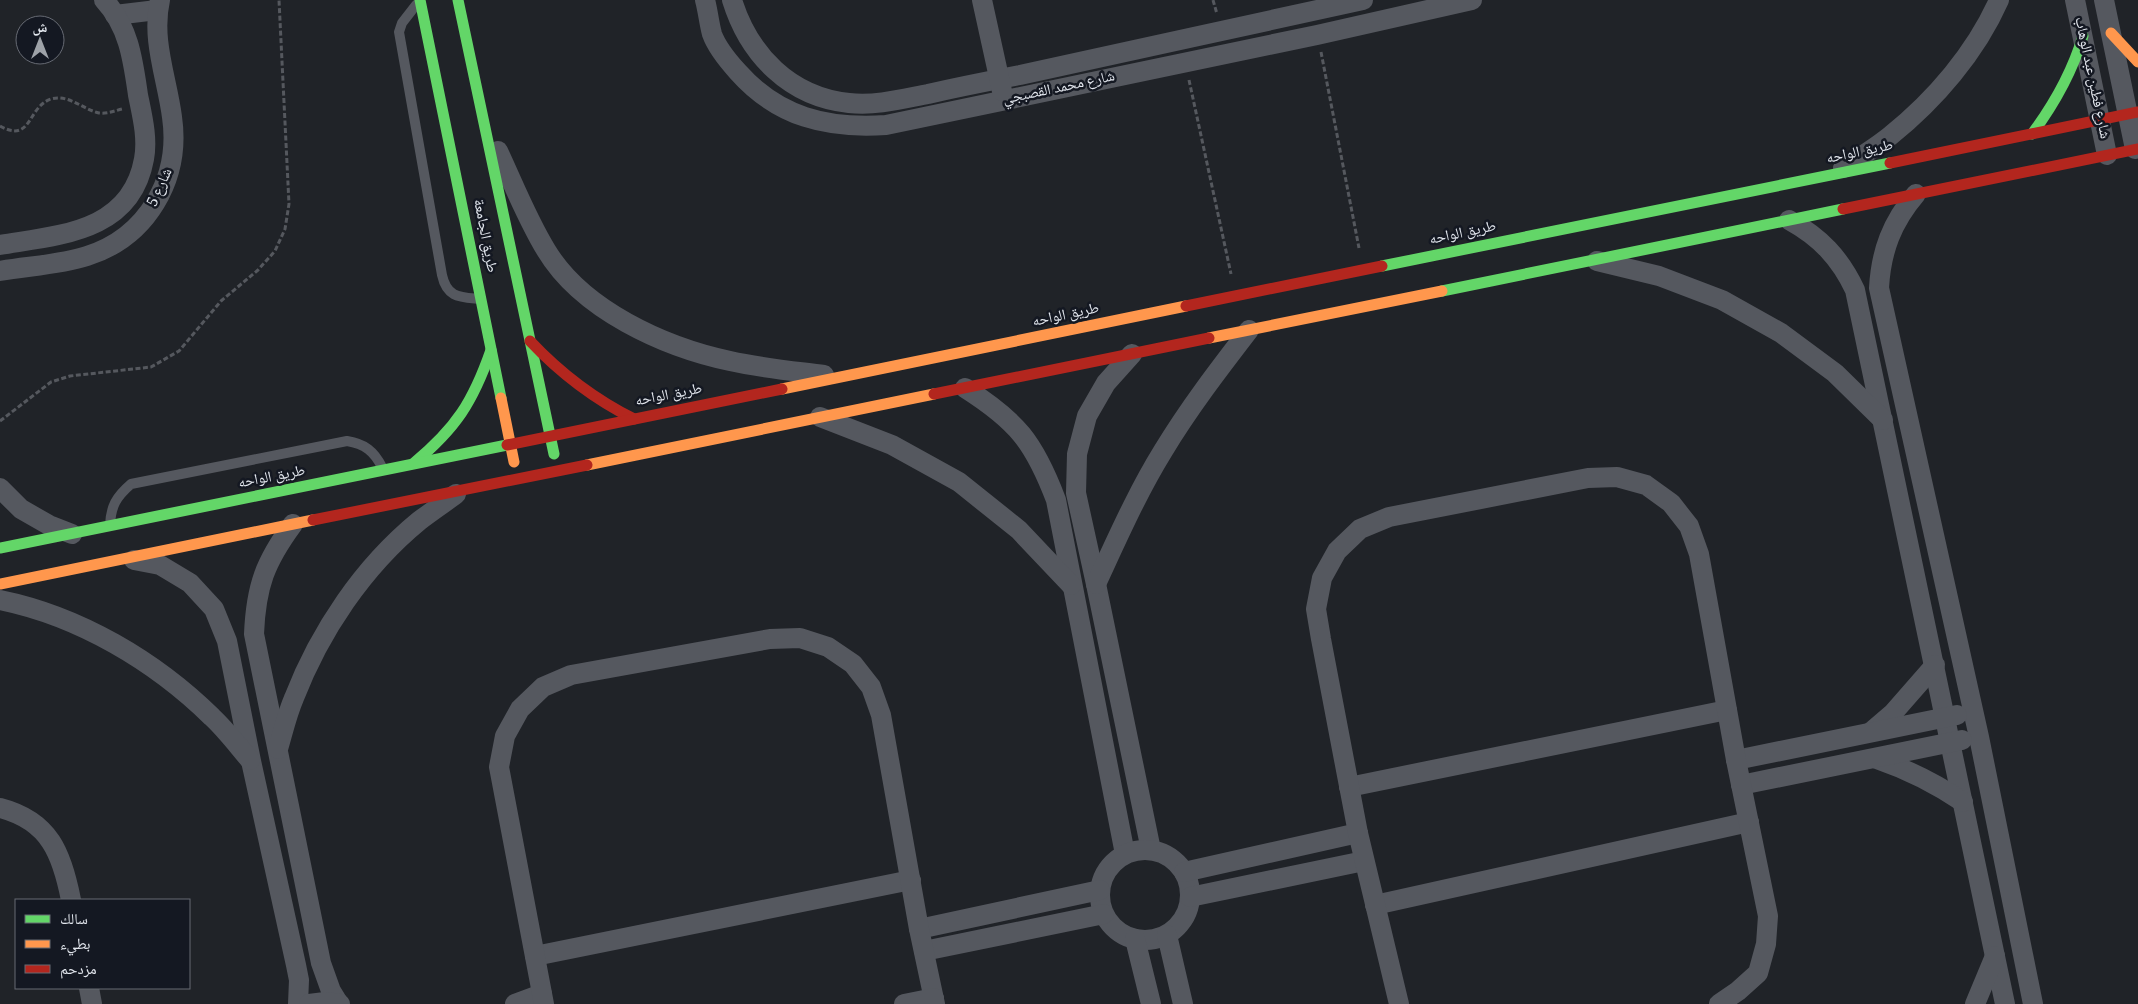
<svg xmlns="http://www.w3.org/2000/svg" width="2138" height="1004" font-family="Georgia,'Noto Naskh Arabic',serif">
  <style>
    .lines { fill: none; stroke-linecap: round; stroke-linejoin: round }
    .path { stroke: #55585e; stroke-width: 3; stroke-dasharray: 5 2.5; stroke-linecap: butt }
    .lane { stroke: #55585f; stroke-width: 10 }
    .street { stroke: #55585f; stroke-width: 20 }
    .fast { stroke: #63d668; stroke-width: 11 }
    .slow { stroke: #ff974d; stroke-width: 11 }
    .jam { stroke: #b3261e; stroke-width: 11 }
    .labels { text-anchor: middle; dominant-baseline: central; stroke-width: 5; stroke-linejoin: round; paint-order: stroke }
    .street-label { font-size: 15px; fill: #e2e6ed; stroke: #141822 }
  </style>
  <rect width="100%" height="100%" fill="#202328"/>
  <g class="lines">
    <!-- path -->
    <g class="path">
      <polyline points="1213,0 1217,14"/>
      <polyline points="1321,52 1359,248"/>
      <polyline points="1189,80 1231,274"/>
      <path d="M0,126C32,144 27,107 51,99C69,94 82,109 99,113C107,114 114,111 122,109"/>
      <polyline points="0,421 51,382 70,376 151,367 179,351 221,301 258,270 275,251 285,229 289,204 279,0"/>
    </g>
    <!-- lane -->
    <g class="lane">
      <path d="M416,5L402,23L399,32L442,275C447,298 460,297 480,299"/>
      <path d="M110,525C111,506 116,497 131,484L347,441C365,444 374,451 382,467"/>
    </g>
    <!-- street -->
    <g class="street">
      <path d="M705,0C708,11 709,23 712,34C717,48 728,61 738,72C778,117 827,129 886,125L1317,35L1472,0"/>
      <path d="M732,0C749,55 790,97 849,103C876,106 902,99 928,94C958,87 989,81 1020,75C1134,50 1249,25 1363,0"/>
      <polyline points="982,0 1002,91"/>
      <polyline points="2075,0 2107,155"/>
      <polyline points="2104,0 2135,149"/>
      <polyline points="115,15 157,10"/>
      <path d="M498,151C513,183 527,219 546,250C582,310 664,347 730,361C761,368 793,371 824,375"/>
      <path d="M1843,168C1859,158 1875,148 1890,136C1935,100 1976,52 1999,0"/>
      <path d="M1916,194C1892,222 1881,251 1879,288L1979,737L2033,1004"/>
      <path d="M1789,220C1820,237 1840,258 1855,290L2005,1004"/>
      <path d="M0,245C60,235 131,232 144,159C148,138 142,115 138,95C133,60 129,27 104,0"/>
      <polyline points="1597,261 1659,276 1722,300 1781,333 1835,373 1883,420"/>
      <path d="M0,271C28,266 59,265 87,256C147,237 181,179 172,117C167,78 151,40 160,0"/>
      <polyline points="1132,354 1106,383 1087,416 1077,454 1076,493 1096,584 1151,850"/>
      <path d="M965,388C1017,421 1034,442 1056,500L1125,854"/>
      <polyline points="820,417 892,445 959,482 1019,530 1071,585"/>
      <polyline points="0,488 21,509 49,525 72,534"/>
      <path d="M293,524C265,562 256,586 254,634L321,963L331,991L339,1004"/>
      <polyline points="134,560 160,565 190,583 214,609 227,641 251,761 296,965 299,980 298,1004"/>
      <path d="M1096,584C1117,539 1137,493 1163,451C1189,408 1219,369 1249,330"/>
      <path d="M0,600C79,616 155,661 212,717C226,730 238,746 250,760"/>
      <polyline points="1872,731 1893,713 1935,665"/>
      <path d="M278,749C283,732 287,714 294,698C320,631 363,567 419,521C431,512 444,503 456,494"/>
      <path d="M1877,759C1909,770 1935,783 1963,802"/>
      <polyline points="1736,760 1957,715"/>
      <polyline points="1741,785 1962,740"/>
      <polyline points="1349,787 1727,710"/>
      <path d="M0,808C50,821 62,854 71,900"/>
      <circle cx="1145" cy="895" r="45"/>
      <polyline points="1184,872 1358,833"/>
      <polyline points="1190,897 1364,861"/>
      <polyline points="1375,905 1749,822"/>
      <polyline points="919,929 1100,890"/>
      <polyline points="1167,935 1183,1004"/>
      <polyline points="1135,939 1151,1004"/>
      <polyline points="924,951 1104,914"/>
      <polyline points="535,956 911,880"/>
      <polyline points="89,988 92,1004"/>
      <polyline points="309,1004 325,1002 340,1004"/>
      <polyline points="515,1004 542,994"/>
      <polyline points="544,1004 499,767 505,736 520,709 543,687 571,675 770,639 800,638 828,647 853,664 871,687 881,715 919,929 935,1004"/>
      <polyline points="904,1004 934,998"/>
      <polyline points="1399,1004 1358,833 1321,639 1316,609 1322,578 1337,551 1360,529 1389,517 1588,478 1617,477 1646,485 1671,503 1689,526 1699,554 1736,760 1768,916 1766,944 1758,973 1738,991 1719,1004"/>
      <polyline points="1975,1004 1995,956"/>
    </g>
    <!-- fast -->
    <g class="fast">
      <polyline points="420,0 501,398"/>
      <polyline points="458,0 554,454"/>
      <path d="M2032,134C2055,103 2072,73 2083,36"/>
      <polyline points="1382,266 1890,163"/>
      <polyline points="1442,291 1843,209"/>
      <path d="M414,463C456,428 473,402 491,350"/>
      <polyline points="0,548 507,445"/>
    </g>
    <!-- slow -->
    <g class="slow">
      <polyline points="2111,33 2138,62"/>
      <polyline points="1209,338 1442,291"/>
      <polyline points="782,389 1186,306"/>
      <polyline points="501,398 514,462"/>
      <polyline points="587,465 934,394"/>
      <polyline points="0,584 313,520"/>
    </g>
    <!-- jam -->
    <g class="jam">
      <polyline points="1890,163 2138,112"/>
      <polyline points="1843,209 2138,149"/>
      <polyline points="1186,306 1382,266"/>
      <path d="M530,341C561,374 594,399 634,419"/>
      <polyline points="934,394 1209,338"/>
      <polyline points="507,445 782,389"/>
      <polyline points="313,520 587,465"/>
    </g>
  </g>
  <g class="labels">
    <!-- street labels -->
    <g class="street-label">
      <text transform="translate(2091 78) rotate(78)">شارع فطين عبد الوهاب</text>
      <text transform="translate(1059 89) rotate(-12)">شارع محمد القصبجي</text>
      <text transform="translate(1860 153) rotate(-12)">طريق الواحه</text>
      <text transform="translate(161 188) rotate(-66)">شارع 5</text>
      <text transform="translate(1463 234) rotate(-12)">طريق الواحه</text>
      <text transform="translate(484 236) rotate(79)">طريق الجامعة</text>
      <text transform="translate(1066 316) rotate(-12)">طريق الواحه</text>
      <text transform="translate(669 396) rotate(-11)">طريق الواحه</text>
      <text transform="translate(272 478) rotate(-11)">طريق الواحه</text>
    </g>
  </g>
  <!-- legend -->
  <rect x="15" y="899" width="175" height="90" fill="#141822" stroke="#666a73"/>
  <rect x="25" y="915" width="25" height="8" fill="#63d668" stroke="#666a73"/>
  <text x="60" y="924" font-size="15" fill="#e2e6ed">سالك</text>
  <rect x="25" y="940" width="25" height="8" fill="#ff974d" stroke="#666a73"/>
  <text x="60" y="949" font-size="15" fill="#e2e6ed">بطيء</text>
  <rect x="25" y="965" width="25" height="8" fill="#b3261e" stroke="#666a73"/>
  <text x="60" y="974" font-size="15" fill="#e2e6ed">مزدحم</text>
  <!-- north arrow -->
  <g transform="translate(40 40)"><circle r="24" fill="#141822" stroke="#666a73"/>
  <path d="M0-4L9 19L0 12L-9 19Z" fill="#9ea2a8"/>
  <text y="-8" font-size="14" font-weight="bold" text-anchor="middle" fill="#e2e6ed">ش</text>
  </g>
</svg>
